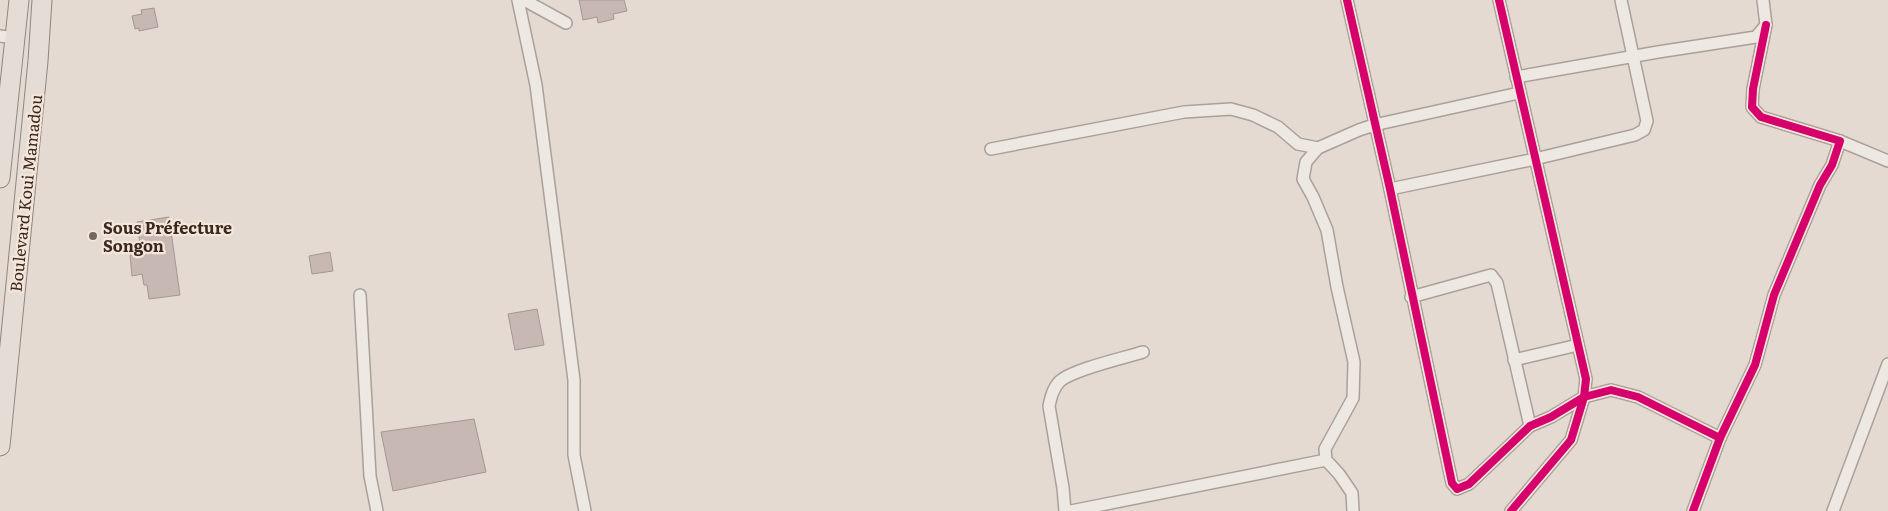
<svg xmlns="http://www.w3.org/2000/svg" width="1888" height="511" font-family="Literata,serif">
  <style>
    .building { fill: #c8b8b3; stroke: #a59691 }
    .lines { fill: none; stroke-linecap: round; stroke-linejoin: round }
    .street-casing { stroke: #aaa09a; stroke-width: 14 }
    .primary-casing { stroke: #908681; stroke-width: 21 }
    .street { stroke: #ede8e2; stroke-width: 11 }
    .primary { stroke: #e5dcd5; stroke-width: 19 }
    .cycleway-casing { stroke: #f4e6d9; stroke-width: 11 }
    .cycleway { stroke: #d6006c; stroke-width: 8 }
    .poi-dot { fill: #766660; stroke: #f4e6d9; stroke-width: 2 }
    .labels { text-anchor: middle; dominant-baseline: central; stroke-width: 4.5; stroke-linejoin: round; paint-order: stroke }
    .street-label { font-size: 16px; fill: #3a2722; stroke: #f4e6d9 }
    .poi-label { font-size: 16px; font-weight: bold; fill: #3a2722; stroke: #f4e6d9; text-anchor: start }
  </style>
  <rect width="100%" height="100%" fill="#e4dad2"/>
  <!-- building -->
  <g class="building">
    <polygon points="579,0 624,0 627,11 613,14 614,19 598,23 597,17 583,20"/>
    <polygon points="154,8 158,27 139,31 139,28 135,29 132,16 142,14 141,10"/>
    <polygon points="169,217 180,295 149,299 147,285 144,285 142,274 132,276 130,255 139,254 138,243 140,243 137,222"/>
    <polygon points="330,252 333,271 312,274 309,256"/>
    <polygon points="537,309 544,345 515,350 508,314"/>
    <polygon points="474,419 486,472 393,491 381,432"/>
  </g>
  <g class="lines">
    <defs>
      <g id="street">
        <polyline points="518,0 536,85 574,380 574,455 585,511"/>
        <polyline points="524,0 566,23"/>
        <polyline points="1347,0 1390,189 1452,483 1457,489 1469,484 1530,426 1551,417 1584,397 1611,390 1638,397 1720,438"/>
        <polyline points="1499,0 1586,379 1584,397 1571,440 1511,511"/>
        <polyline points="0,36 15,38"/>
        <polyline points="1516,77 1658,52 1756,37 1766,25 1763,0"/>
        <polyline points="1840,141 1888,161"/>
        <polyline points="991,149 1184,112 1231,109 1253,115 1278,127 1298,144 1318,148"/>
        <polyline points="1390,189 1535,159 1635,135 1644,130 1647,121 1621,0"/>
        <polyline points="360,295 370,476 377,511"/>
        <polyline points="1411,297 1491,275 1497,283 1530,426"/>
        <polyline points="1514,360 1578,345"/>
        <path d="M1065,511L1063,488L1049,406C1051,397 1053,388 1060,381C1074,369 1124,358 1143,352"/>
        <polyline points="1071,511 1326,460"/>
        <polyline points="1353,511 1352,493 1339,474 1326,460 1325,449 1353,398 1354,362 1337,287 1327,230 1313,197 1303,179 1306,162 1318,148 1359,130 1374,125 1519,93"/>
        <polyline points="1693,511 1720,438 1755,365 1774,295 1820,185 1832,165 1840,141 1761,117 1752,107 1753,89 1766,25"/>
        <polyline points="1833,511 1888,364"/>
      </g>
      <g id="primary">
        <polyline points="0,178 19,0"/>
        <polyline points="0,446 38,61 42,0"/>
      </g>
    </defs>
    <!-- street casing -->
    <use href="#street" class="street-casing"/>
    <!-- primary casing -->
    <use href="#primary" class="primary-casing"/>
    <!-- street -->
    <use href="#street" class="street"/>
    <!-- primary -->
    <use href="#primary" class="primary"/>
    <defs>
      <g id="cycleway">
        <polyline points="1347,0 1390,189 1452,483 1457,489 1469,484 1530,426 1551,417 1584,397 1611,390 1638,397 1720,438"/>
        <polyline points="1499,0 1586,379 1584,397 1571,440 1511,511"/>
        <polyline points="1693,511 1720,438 1755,365 1774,295 1820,185 1832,165 1840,141 1761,117 1752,107 1753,89 1766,25"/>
      </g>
    </defs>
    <!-- cycleway casing -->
    <use href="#cycleway" class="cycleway-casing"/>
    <!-- cycleway -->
    <use href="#cycleway" class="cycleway"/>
  </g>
  <!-- markers -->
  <circle class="poi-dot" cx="93" cy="236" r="5"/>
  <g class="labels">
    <!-- street labels -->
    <g class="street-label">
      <text transform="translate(25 193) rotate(-84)">Boulevard Koui Mamadou</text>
    </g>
    <!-- poi labels -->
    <g class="poi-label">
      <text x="103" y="227">Sous Préfecture<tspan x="103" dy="18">Songon</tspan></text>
    </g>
  </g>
</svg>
